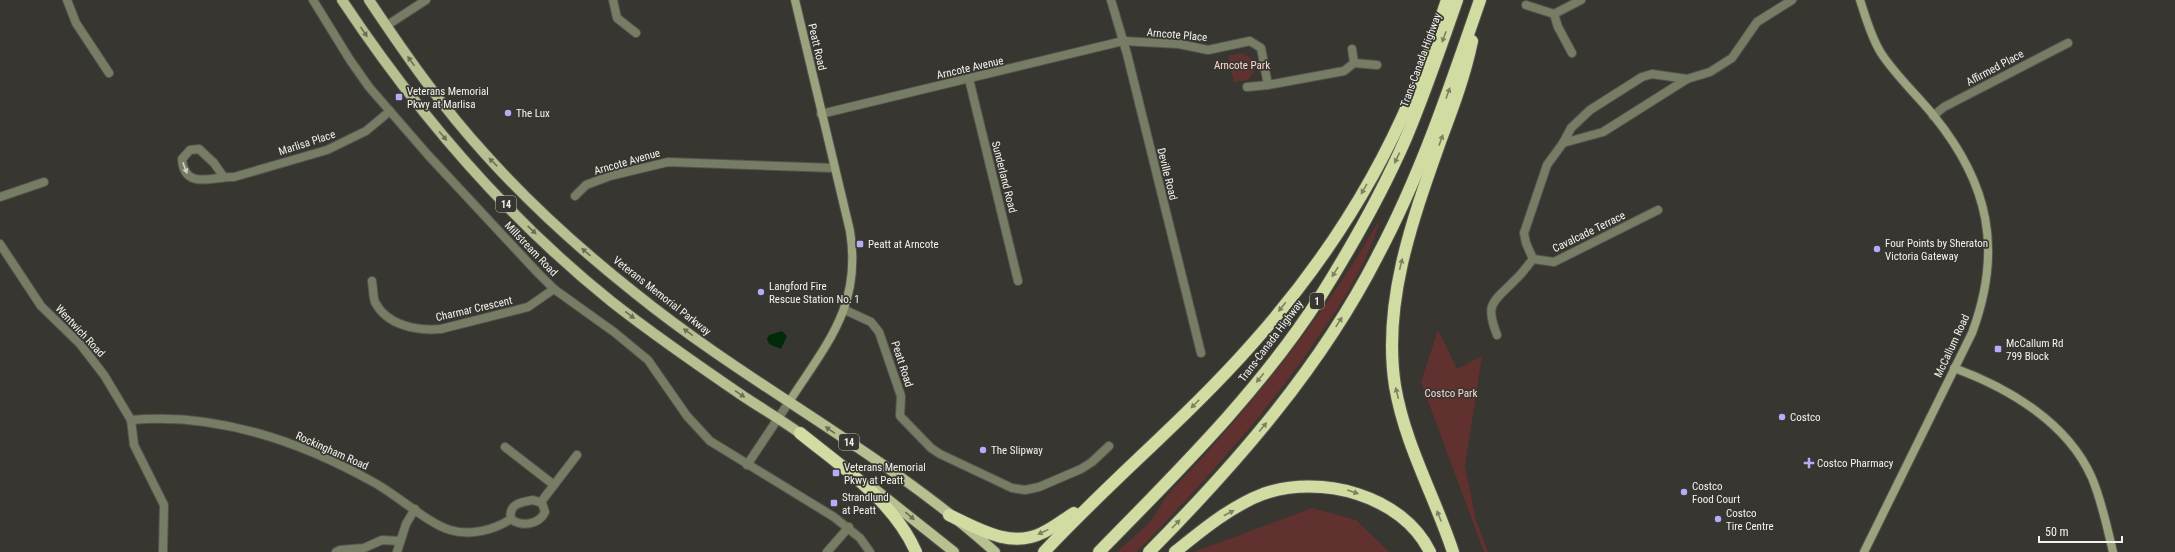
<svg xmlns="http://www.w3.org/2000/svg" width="2175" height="552" font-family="'Roboto Condensed',sans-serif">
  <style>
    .green { fill: #60312f }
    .water { fill: #002b09 }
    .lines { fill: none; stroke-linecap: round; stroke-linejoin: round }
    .street-casing { stroke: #56544e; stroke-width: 10 }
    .secondary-casing { stroke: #56544e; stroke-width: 10 }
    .primary-casing { stroke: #56544e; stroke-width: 12 }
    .highway-casing { stroke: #56544e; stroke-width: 14 }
    .street { stroke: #777c65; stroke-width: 8 }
    .secondary { stroke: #9ba37e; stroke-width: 8 }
    .primary { stroke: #b7c091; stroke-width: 10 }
    .highway { stroke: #d1dca3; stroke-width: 12 }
    .oneway { fill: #6b6d57 }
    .oneway2 { fill: #7d8164 }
    .oneway3 { fill: #cecfc5 }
    .poi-dot { fill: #b5acf8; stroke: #383630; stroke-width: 1.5 }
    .labels { text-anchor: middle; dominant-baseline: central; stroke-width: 3.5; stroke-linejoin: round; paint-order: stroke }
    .shield { fill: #383630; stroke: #bbbab5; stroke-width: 1 }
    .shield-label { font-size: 10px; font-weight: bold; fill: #f3f2ee }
    .street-label { font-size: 11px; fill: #f3f2ee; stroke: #383630 }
    .park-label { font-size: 11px; fill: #fdd8d5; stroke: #383630 }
    .poi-label { font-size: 11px; fill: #f3f2ee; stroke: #383630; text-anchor: start }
  </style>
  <rect width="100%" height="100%" fill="#383630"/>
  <!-- green -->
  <g class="green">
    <polygon points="1242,53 1251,58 1254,72 1248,80 1234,82 1228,56"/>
    <path d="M1381,217C1377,227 1375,238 1370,248C1356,282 1334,314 1313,345C1261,420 1200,486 1137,552H1117C1128,541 1142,531 1152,519C1159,510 1163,499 1171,491C1251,407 1323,318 1381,217Z"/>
    <polygon points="1438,330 1457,369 1482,356 1465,466 1476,520 1488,552 1484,552 1421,382"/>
    <polygon points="1312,508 1356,520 1389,552 1194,552"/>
  </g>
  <!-- water -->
  <polygon class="water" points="782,331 787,336 781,349 769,344 767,339 769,335"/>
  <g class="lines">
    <defs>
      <g id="street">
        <polyline points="67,0 76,23 109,73"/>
        <polyline points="313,0 350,60 369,87 428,155 537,272 554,289 614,332 648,360 687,416 710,441 834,517 860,538 870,552"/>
        <polyline points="613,0 617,18 636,33"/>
        <polyline points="1111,0 1127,54 1201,353"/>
        <polyline points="1526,5 1554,14 1581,0"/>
        <polyline points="1554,14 1558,27 1572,53"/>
        <polyline points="386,26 426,0"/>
        <polyline points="1352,49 1354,63"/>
        <polyline points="969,79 1018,281"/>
        <polyline points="1247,87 1268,85 1344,71 1354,63 1377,65"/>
        <polyline points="821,114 1123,41 1179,44 1208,50 1250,41 1261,48 1268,85"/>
        <polyline points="1933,116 1944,107 2068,43"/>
        <polyline points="1563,143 1603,132 1687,79 1710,72 1732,58 1757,22 1792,0"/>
        <path d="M223,176L214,163L199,149L190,150L182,159C184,191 214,176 234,177L327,150L366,131L390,111"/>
        <polyline points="575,196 586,185 610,176 668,162 834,168"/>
        <polyline points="0,197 44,182"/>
        <polyline points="0,244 41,306 80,344 104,375 131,420 134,445 164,505 163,552"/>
        <polyline points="1533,259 1526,243 1524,233 1547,165 1563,143 1571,128 1590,110 1642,77 1652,74 1687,79"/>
        <polyline points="1533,259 1554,262 1658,210"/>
        <path d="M372,281C373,287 373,297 375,302C387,326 418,331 441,329L528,307L554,289"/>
        <polyline points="845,310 871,322 879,332 901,396 900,416 931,448 940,454 1012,488 1025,490 1039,487 1081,469 1092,462 1109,446"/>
        <path d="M1497,335C1484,302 1494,302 1515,280C1522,274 1527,266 1533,259"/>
        <path d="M131,420C215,412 300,441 373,482C396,494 427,523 450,530C471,536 494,530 511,519"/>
        <polyline points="505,447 554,485 577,455"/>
        <polyline points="747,465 789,402"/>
        <path d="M533,500L542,503L545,512C539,525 521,527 511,519C508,504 521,502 533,500Z"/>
        <polyline points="541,502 554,485"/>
        <polyline points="336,552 340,550 364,548 382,540 400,541"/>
        <polyline points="397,552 406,524 415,509"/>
        <polyline points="827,552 849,527"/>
      </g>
      <g id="secondary">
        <path d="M1860,0C1866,18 1871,37 1881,53C1896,76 1917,95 1934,116C1989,184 2003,250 1972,333L1864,552"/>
        <path d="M1954,368C2009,388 2068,423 2092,478C2102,502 2107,527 2113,552"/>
        <path d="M789,402C827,343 862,306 850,231L795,0"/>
      </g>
      <g id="primary">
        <path d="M342,0C417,113 506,217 612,302C654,335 699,366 743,396C764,410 785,422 805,437"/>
        <path d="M369,0C405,54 442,107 486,155C531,205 582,251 635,293C750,386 885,453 995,552"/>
        <polyline points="871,486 954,552"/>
      </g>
      <g id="highway">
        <path d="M800,433C843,468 893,500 916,552"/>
        <path d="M949,515C977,528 1010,549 1042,533C1053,528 1063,520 1074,513"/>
        <path d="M1044,552C1111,480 1188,417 1253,343C1318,270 1374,185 1412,95C1426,64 1436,32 1447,0"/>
        <path d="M1099,552C1177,472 1259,392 1320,297C1352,246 1382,193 1406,138C1425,93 1441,46 1457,0"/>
        <path d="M1149,552C1237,463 1321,367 1378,255C1421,174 1450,87 1480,0"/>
        <path d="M1175,552C1201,531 1231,506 1263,494C1321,474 1402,495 1430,552"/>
        <path d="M1453,552C1435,497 1405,445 1395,386C1382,302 1413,218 1441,139C1453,107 1465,75 1472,41"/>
      </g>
    </defs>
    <!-- street casing -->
    <use href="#street" class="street-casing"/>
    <!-- secondary casing -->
    <use href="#secondary" class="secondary-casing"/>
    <!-- primary casing -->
    <use href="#primary" class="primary-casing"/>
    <!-- highway casing -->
    <use href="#highway" class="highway-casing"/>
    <!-- street -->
    <use href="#street" class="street"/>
    <!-- secondary -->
    <use href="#secondary" class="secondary"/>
    <!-- primary -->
    <use href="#primary" class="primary"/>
    <!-- highway -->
    <use href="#highway" class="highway"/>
  </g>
  <!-- one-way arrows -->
  <defs><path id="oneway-solid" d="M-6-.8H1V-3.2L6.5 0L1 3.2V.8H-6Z"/></defs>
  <g class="oneway">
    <use href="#oneway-solid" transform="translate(364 32) rotate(56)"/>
    <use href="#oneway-solid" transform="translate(411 61) rotate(-126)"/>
    <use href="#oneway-solid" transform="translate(443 136) rotate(50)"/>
    <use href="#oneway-solid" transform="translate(493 162) rotate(-135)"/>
    <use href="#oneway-solid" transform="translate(532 230) rotate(43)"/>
    <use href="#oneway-solid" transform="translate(586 252) rotate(-139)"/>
    <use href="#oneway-solid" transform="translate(630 315) rotate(37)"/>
    <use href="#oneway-solid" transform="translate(688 332) rotate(-144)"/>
    <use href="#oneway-solid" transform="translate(740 394) rotate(34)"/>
    <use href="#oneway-solid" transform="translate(830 430) rotate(-146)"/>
    <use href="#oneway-solid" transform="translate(910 516) rotate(40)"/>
  </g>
  <g class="oneway2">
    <use href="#oneway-solid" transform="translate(1444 37) rotate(110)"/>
    <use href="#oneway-solid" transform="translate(1448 93) rotate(-70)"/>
    <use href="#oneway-solid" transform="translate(1441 140) rotate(-70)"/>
    <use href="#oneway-solid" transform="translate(1397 158) rotate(115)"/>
    <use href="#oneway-solid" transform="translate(1364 189) rotate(120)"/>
    <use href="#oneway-solid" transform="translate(1401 264) rotate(-76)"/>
    <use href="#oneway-solid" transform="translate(1335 272) rotate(122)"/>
    <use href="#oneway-solid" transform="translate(1282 307) rotate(129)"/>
    <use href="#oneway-solid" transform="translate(1339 322) rotate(-57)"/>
    <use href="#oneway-solid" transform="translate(1260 378) rotate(129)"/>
    <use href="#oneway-solid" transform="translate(1397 393) rotate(-104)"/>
    <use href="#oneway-solid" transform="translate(1195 404) rotate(135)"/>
    <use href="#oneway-solid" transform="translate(1263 427) rotate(-50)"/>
    <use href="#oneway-solid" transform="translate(1353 492) rotate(19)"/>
    <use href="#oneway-solid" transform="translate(1229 513) rotate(-28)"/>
    <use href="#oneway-solid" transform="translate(1439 516) rotate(-112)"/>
    <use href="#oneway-solid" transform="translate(1176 524) rotate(-46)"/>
    <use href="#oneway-solid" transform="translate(1043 532) rotate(154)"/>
  </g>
  <use class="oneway3" href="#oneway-solid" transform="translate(185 168) rotate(69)"/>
  <!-- markers -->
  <g class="poi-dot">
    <rect x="395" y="93" width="8" height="8" rx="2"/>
    <circle cx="508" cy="113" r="4"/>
    <rect x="856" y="240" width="8" height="8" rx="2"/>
    <circle cx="1877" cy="249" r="4"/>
    <circle cx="761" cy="292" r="4"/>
    <rect x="1994" y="345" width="8" height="8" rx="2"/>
    <circle cx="1782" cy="417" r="4"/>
    <circle cx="983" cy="450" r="4"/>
    <path d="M1807 457h4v4h4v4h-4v4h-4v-4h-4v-4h4z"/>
    <rect x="832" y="469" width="8" height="8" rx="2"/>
    <circle cx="1684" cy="492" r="4"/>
    <rect x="830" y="499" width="8" height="8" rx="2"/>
    <circle cx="1718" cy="519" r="4"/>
  </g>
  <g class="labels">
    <!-- shield labels -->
    <g class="shield">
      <rect x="496" y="196" width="20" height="16" rx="3"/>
      <rect x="1310" y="293" width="14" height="16" rx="3"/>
      <rect x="839" y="434" width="20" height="16" rx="3"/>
    </g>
    <g class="shield-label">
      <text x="506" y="204">14</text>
      <text x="1317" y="301">1</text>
      <text x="849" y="442">14</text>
    </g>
    <!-- street labels -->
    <g class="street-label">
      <text transform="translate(1177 35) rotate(5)">Arncote Place</text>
      <text transform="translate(817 47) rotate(77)">Peatt Road</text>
      <text transform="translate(1421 60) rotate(-70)">Trans-Canada Highway</text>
      <text transform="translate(970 68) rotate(-13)">Arncote Avenue</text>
      <text transform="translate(1995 68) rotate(-28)">Affirmed Place</text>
      <text transform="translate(307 143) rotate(-18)">Marlisa Place</text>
      <text transform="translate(627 162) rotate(-16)">Arncote Avenue</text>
      <text transform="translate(1167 174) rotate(76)">Deville Road</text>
      <text transform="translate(1004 177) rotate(76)">Sunderland Road</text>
      <text transform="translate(1589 232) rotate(-26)">Cavalcade Terrace</text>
      <text transform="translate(531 249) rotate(46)">Millstream Road</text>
      <text transform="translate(662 296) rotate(38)">Veterans Memorial Parkway</text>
      <text transform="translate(474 309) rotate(-13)">Charmar Crescent</text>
      <text transform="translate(80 331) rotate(47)">Wentwich Road</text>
      <text transform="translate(1271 341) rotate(-53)">Trans-Canada Highway</text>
      <text transform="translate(1952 346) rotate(-65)">McCallum Road</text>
      <text transform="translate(902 364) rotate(72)">Peatt Road</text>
      <text transform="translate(332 451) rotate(24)">Rockingham Road</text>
    </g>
    <!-- park labels -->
    <g class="park-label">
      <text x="1242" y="65">Arncote Park</text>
      <text x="1451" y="393">Costco Park</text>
    </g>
    <!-- poi labels -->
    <g class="poi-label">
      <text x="407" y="91">Veterans Memorial<tspan x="407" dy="13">Pkwy at Marlisa</tspan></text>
      <text x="516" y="113">The Lux</text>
      <text x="1885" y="243">Four Points by Sheraton<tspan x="1885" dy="13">Victoria Gateway</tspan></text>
      <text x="868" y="244">Peatt at Arncote</text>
      <text x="769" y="286">Langford Fire<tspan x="769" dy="13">Rescue Station No. 1</tspan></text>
      <text x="2006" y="343">McCallum Rd<tspan x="2006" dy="13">799 Block</tspan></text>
      <text x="1790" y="417">Costco</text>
      <text x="991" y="450">The Slipway</text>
      <text x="1817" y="463">Costco Pharmacy</text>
      <text x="844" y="467">Veterans Memorial<tspan x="844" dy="13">Pkwy at Peatt</tspan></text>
      <text x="1692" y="486">Costco<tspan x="1692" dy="13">Food Court</tspan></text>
      <text x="842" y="497">Strandlund<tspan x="842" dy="13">at Peatt</tspan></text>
      <text x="1726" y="513">Costco<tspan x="1726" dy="13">Tire Centre</tspan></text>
    </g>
  </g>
  <!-- scale -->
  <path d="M2039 536v6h83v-6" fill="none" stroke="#f3f2ee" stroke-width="2"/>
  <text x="2045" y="536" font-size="12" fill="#f3f2ee" stroke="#383630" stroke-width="3" paint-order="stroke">50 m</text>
</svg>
